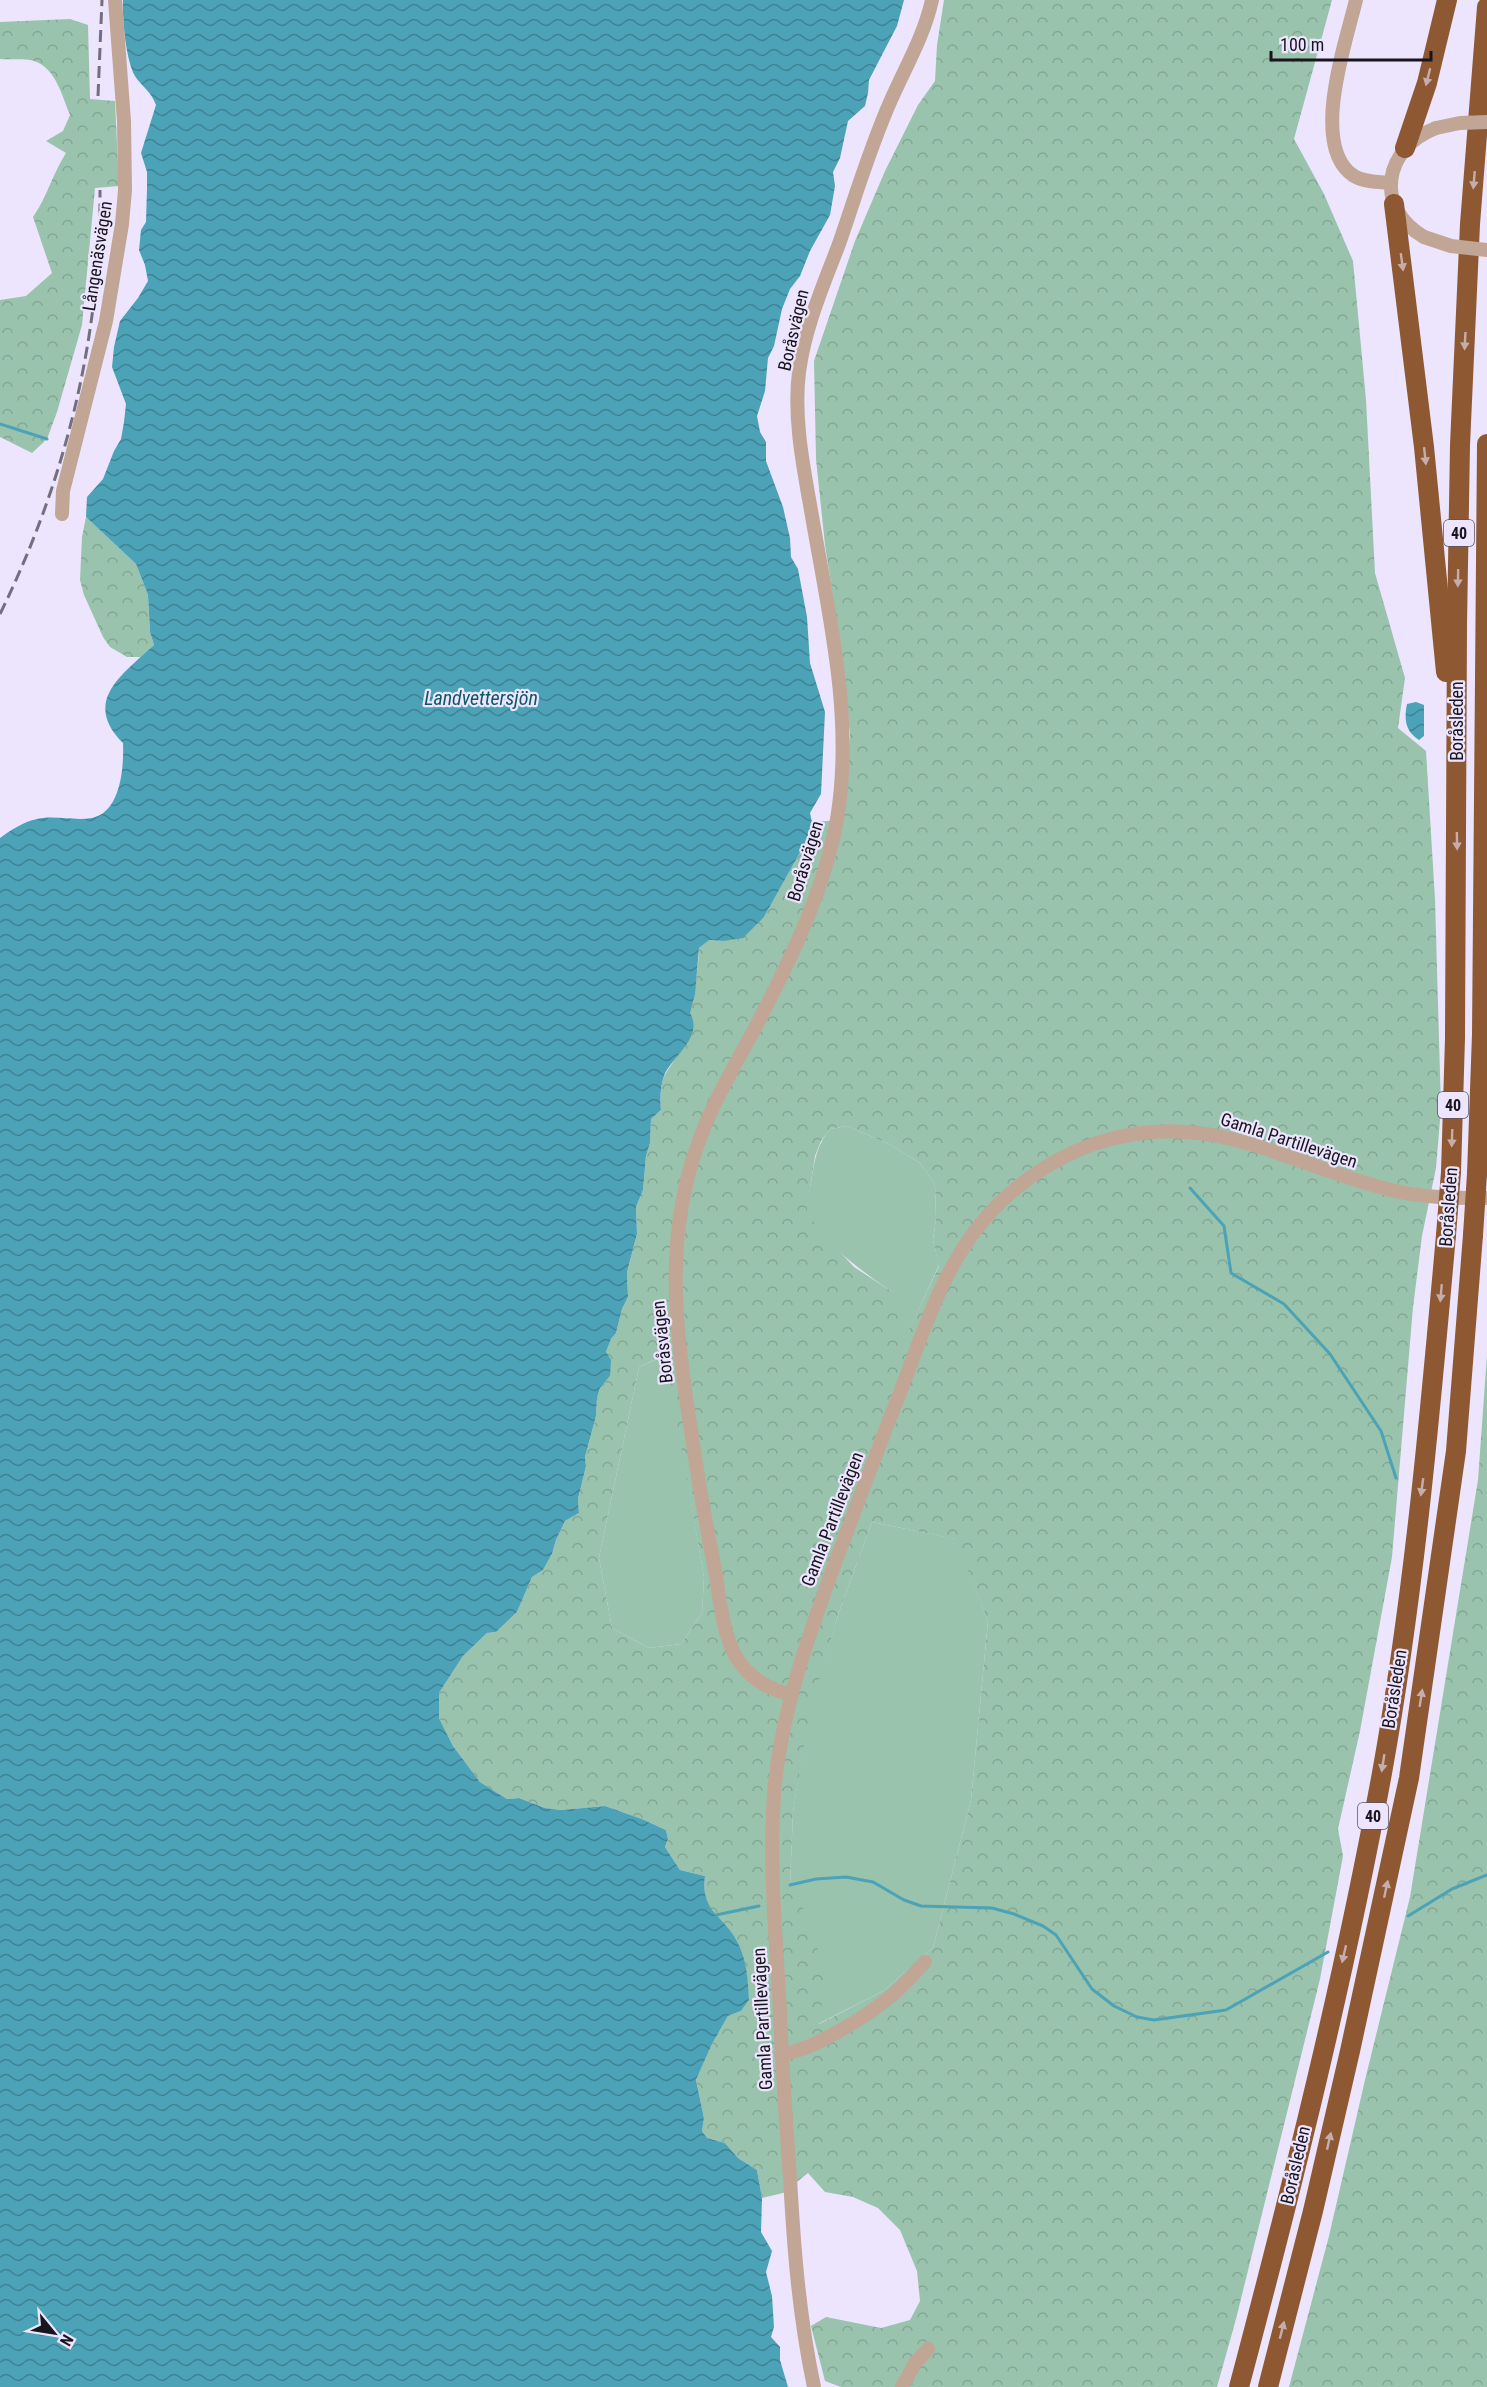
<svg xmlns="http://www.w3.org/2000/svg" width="1487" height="2387" font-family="'Roboto Condensed',sans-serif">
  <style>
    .green { fill: #99c3ad }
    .forest { fill: url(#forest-crowns); fill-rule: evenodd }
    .water { fill: url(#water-waves) }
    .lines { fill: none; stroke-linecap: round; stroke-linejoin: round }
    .stream { stroke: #4ca2b7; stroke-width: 3 }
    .minor { stroke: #c1a695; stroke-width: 14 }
    .highway { stroke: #8e5833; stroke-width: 20 }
    .rail { stroke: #746f7e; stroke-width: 3; stroke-dasharray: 12 6; stroke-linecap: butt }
    .minor-bridge { stroke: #c1a695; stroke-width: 14 }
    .highway-bridge { stroke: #8e5833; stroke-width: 20 }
    .oneway { fill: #c6adac }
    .labels { text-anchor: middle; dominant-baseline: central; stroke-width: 4.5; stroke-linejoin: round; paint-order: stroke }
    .shield { fill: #ece5fd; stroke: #585361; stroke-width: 1.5 }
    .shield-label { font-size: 16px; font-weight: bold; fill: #18151e }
    .street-label { font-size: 18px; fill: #18151e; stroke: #ece5fd }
    .water-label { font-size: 20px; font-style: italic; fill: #0c5766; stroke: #ece5fd }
  </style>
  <defs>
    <pattern id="forest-crowns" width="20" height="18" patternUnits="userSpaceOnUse" patternTransform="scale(1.5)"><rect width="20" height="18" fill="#99c3ad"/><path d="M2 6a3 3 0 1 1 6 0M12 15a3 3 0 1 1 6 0" fill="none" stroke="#83a794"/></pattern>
    <pattern id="water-waves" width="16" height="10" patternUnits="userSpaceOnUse" patternTransform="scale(1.5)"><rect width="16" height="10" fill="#4ca2b7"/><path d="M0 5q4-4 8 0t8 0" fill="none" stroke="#3e8394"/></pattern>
  </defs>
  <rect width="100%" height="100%" fill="#ece5fd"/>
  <!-- green -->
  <g class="green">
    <path d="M847,1126L889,1144L920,1163L935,1185L936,1219L933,1240L939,1265L905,1339L895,1325L891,1291C870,1277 809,1234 807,1208C807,1198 811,1186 812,1176C815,1157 818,1144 830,1129Z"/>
    <polygon points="666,1355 704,1577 702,1613 681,1644 649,1648 612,1628 599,1558 639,1367"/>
    <polygon points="872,1522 956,1539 988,1621 971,1800 933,1948 883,1991 818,2024 790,1885 793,1812 809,1710 838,1615"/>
  </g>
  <!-- forest -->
  <g class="forest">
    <path d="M944,0H1332L1294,139L1324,194L1353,261L1366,400L1375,573L1405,678L1398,728L1426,751L1435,899L1441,1108L1436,1168L1422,1236L1413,1307L1392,1557L1360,1731L1338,1829L1343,1856L1320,1979L1236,2319L1217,2387H841L825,2381L811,2326L826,2317L881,2328L910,2320L920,2301L917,2271L900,2230L878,2208L853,2197L825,2192L808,2173L783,2193L762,2198L757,2170L738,2158L725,2143L707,2138L702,2131L704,2118L696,2080L712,2044L728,2016L741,2011L749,2000C747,1981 747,1962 739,1945C726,1916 700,1916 705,1876L680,1870L665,1847L668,1839L666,1830L642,1819L605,1806L561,1810L545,1808L519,1798L507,1799L480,1782L453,1746L439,1718V1693L463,1656L487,1633L496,1632L517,1612L532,1577L543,1570L552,1554L556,1540L565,1521L579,1513L578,1499L586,1466L585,1457L596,1416L597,1398L600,1388L610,1376L606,1352L611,1339L616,1333L622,1309L628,1297L627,1272L637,1234L636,1207L643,1190L646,1156L650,1143L651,1119L661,1110C660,1099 660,1083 666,1073C670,1066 675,1061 677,1053C688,1018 698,984 699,948L708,940L723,941L764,917L807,840L812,822L842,820L850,735L842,655L825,545L816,459L814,361L855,241L885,171L918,105L935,81L937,45ZM847,1126L889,1144L920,1163L935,1185L936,1219L933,1240L939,1266L905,1338L896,1325L901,1309L891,1291L854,1267L817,1227L810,1217L807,1208L815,1156L821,1141L830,1129ZM665,1355L704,1577L702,1613L681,1644L649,1648L612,1628L599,1558L639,1367ZM872,1522L955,1539L988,1621L971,1800L933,1948L883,1991L819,2024L826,1975L806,1914L790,1885L793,1812L810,1710L838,1615Z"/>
    <path d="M70,19L88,25L90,99L115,101L119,186L95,188L82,325L57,412L47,439L32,453L0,437V300L26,296L52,273L33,217C47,197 53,173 66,153L46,141L63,131L70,115C62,96 56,68 34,61C24,58 10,60 0,59V22Z"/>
    <polygon points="86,517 136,564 148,595 150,632 154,645 141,657 127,657 110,647 103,637 84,595 80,580 82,537"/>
    <polygon points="1487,1355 1487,2387 1289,2387 1329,2236 1365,2080 1410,1897 1478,1480"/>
  </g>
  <!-- water -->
  <g class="water">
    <path d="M123,0H904L897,26L869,80L868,93L865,106L848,121L840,158L833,172L835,186L830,215L810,251L800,276L790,289L782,309L774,346L768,358L765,391L757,416L760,432L766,442V461L783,507L790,538L791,557L798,569L807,617L810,663L825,712L821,794L810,813L812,822L807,840L764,917L743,938L723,941L709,940L699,948L695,994L690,1013C704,1038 672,1056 664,1076C660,1087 660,1100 661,1110L651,1119L650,1143L646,1156L643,1190L636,1207L637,1234L627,1272L628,1297L622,1309L616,1333L611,1339L606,1352L611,1360L610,1376L600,1388L597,1398L596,1416L585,1457L586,1466L578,1499L579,1513L565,1521L556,1540L552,1554L543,1570L532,1577L517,1612L496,1632L487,1633L463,1656L439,1693V1718L453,1746L480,1782L507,1799L519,1798L545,1808L561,1810L605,1806L642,1819L666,1830L668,1839L665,1847L680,1870L705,1876C700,1914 726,1916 739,1945C747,1962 748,1981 749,2000L741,2011L728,2016L712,2044L696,2080L704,2118L702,2131L707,2138L725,2143L738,2158L757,2170L762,2198L761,2232L772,2251L766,2272L772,2296L774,2327L771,2337L780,2347V2360L788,2387H0V838C11,830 23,822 37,819C55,815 74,821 92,818C121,812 124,767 123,743C81,701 123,674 154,645L150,632L148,595L136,564L86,517L87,497L103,479L114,451L121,439L124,422L126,404L112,367L114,347L120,321L138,298L148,281L145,265L139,250L141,230L146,222L147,189V172L141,153L156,105C151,92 145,89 137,79C126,66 122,17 123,0Z"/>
    <path d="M1416,702L1424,705V736L1419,740C1405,731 1404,719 1407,704Z"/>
  </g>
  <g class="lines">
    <!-- stream -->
    <g class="stream">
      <polyline points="0,424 47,439"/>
      <polyline points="1190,1188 1224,1226 1231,1273 1284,1304 1330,1354 1381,1431 1396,1478"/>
      <polyline points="790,1885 816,1879 846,1877 873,1882 904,1900 921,1906 992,1908 1014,1914 1043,1926 1056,1935 1092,1989 1114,2006 1137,2017 1154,2020 1226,2010 1328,1952"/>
      <polyline points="716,1915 759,1906"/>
      <polyline points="1408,1916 1452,1889 1487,1875"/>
    </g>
    <!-- minor -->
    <g class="minor">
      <path d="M1356,0C1346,42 1309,147 1354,176C1364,182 1379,182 1390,183"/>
      <path d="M1424,237C1373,207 1384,148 1436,128"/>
      <polyline points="62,514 63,491 106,321 122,224 125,190 124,121 115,0"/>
      <path d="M791,1695C719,1676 725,1620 713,1559C703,1512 696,1464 689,1417C674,1321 665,1234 699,1141C713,1102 735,1065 755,1028C789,963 824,892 837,819C854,718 829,616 812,516C804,470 793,419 799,372C805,327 823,286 839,244C856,195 870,147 891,100C906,66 924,36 932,0"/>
      <path d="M781,2054C809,2052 862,2019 885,2001C900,1990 912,1975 925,1962"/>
      <path d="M814,2387C799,2316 794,2250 790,2178C786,2122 782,2067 780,2011C776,1936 768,1858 775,1783C783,1707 809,1634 835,1563C856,1508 876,1453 898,1398C920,1342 938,1280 975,1231C1004,1192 1048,1160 1094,1144C1207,1105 1285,1164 1391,1190C1422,1198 1455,1198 1487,1198"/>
      <polyline points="902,2387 915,2363 928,2349"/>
    </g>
    <!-- highway -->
    <g class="highway">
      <polyline points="1405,148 1427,83 1447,0"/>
      <polyline points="1394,204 1424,447 1446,672"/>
      <polyline points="1451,1172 1455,1038 1457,625 1460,445 1470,224 1487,7"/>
      <polyline points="1477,1174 1482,1034 1487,444"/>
      <path d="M1239,2387C1293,2184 1344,1979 1382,1773C1414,1595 1430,1415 1446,1235"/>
      <polyline points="1268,2387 1313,2211 1350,2051 1409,1778 1456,1451 1473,1235"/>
    </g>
    <!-- rail -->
    <g class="rail">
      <polyline points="98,96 102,0"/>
      <path d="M0,614C65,482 101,338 100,190"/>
    </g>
    <!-- minor-bridge -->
    <g class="minor-bridge">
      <polyline points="1436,128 1460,123 1487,122"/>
      <polyline points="1424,237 1451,246 1487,250"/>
    </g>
    <!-- highway-bridge -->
    <g class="highway-bridge">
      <polyline points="1446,1235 1451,1172"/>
      <polyline points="1473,1235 1477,1174"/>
    </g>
  </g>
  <!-- one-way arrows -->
  <defs><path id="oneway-solid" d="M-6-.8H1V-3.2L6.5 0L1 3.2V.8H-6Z" transform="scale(1.5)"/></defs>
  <g class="oneway">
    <use href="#oneway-solid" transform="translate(1428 77) rotate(104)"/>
    <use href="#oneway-solid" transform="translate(1474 180) rotate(95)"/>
    <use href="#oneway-solid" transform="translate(1402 262) rotate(82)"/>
    <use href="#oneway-solid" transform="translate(1465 341) rotate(93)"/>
    <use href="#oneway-solid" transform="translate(1425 456) rotate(84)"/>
    <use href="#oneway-solid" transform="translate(1458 578) rotate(91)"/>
    <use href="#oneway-solid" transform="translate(1457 841) rotate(89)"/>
    <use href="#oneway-solid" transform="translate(1452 1138) rotate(92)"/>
    <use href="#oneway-solid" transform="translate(1441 1293) rotate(95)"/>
    <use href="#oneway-solid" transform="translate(1422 1487) rotate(98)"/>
    <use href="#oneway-solid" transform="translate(1421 1698) rotate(-81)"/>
    <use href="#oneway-solid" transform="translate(1383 1763) rotate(99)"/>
    <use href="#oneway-solid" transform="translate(1386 1889) rotate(-78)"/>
    <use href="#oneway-solid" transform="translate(1344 1954) rotate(103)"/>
    <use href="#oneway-solid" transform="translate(1329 2141) rotate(-77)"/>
    <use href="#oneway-solid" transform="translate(1282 2330) rotate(-76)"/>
  </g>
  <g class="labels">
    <!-- shield labels -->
    <g class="shield">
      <rect x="1444" y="520" width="30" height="26" rx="4.5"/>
      <rect x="1438" y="1092" width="30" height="26" rx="4.5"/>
      <rect x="1358" y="1803" width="30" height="26" rx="4.5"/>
    </g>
    <g class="shield-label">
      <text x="1459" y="533">40</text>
      <text x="1453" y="1105">40</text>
      <text x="1373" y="1816">40</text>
    </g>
    <!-- street labels -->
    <g class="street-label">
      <text transform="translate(97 256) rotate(-81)">Långenäsvägen</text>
      <text transform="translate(793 330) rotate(-77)">Boråsvägen</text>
      <text transform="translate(1456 721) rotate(-90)">Boråsleden</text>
      <text transform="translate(805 861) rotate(-73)">Boråsvägen</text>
      <text transform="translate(1289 1140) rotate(18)">Gamla Partillevägen</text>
      <text transform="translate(1448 1207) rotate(-86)">Boråsleden</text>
      <text transform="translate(662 1342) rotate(-96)">Boråsvägen</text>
      <text transform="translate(832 1519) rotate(-69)">Gamla Partillevägen</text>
      <text transform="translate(1394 1689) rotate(-81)">Boråsleden</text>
      <text transform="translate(762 2019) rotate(-93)">Gamla Partillevägen</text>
      <text transform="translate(1295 2165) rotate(-77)">Boråsleden</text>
    </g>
    <!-- water labels -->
    <g class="water-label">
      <text x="481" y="698">Landvettersjön</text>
    </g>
  </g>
  <!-- north arrow -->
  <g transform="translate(54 2333) rotate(120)" stroke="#ece5fd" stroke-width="4.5" paint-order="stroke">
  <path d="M0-4.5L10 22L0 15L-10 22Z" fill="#18151e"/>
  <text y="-9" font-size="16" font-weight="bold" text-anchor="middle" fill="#18151e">N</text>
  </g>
  <!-- scale -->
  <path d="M1271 51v9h160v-9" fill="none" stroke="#18151e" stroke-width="3"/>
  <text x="1280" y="51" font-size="18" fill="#18151e" stroke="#ece5fd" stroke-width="4.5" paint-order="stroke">100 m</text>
</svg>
